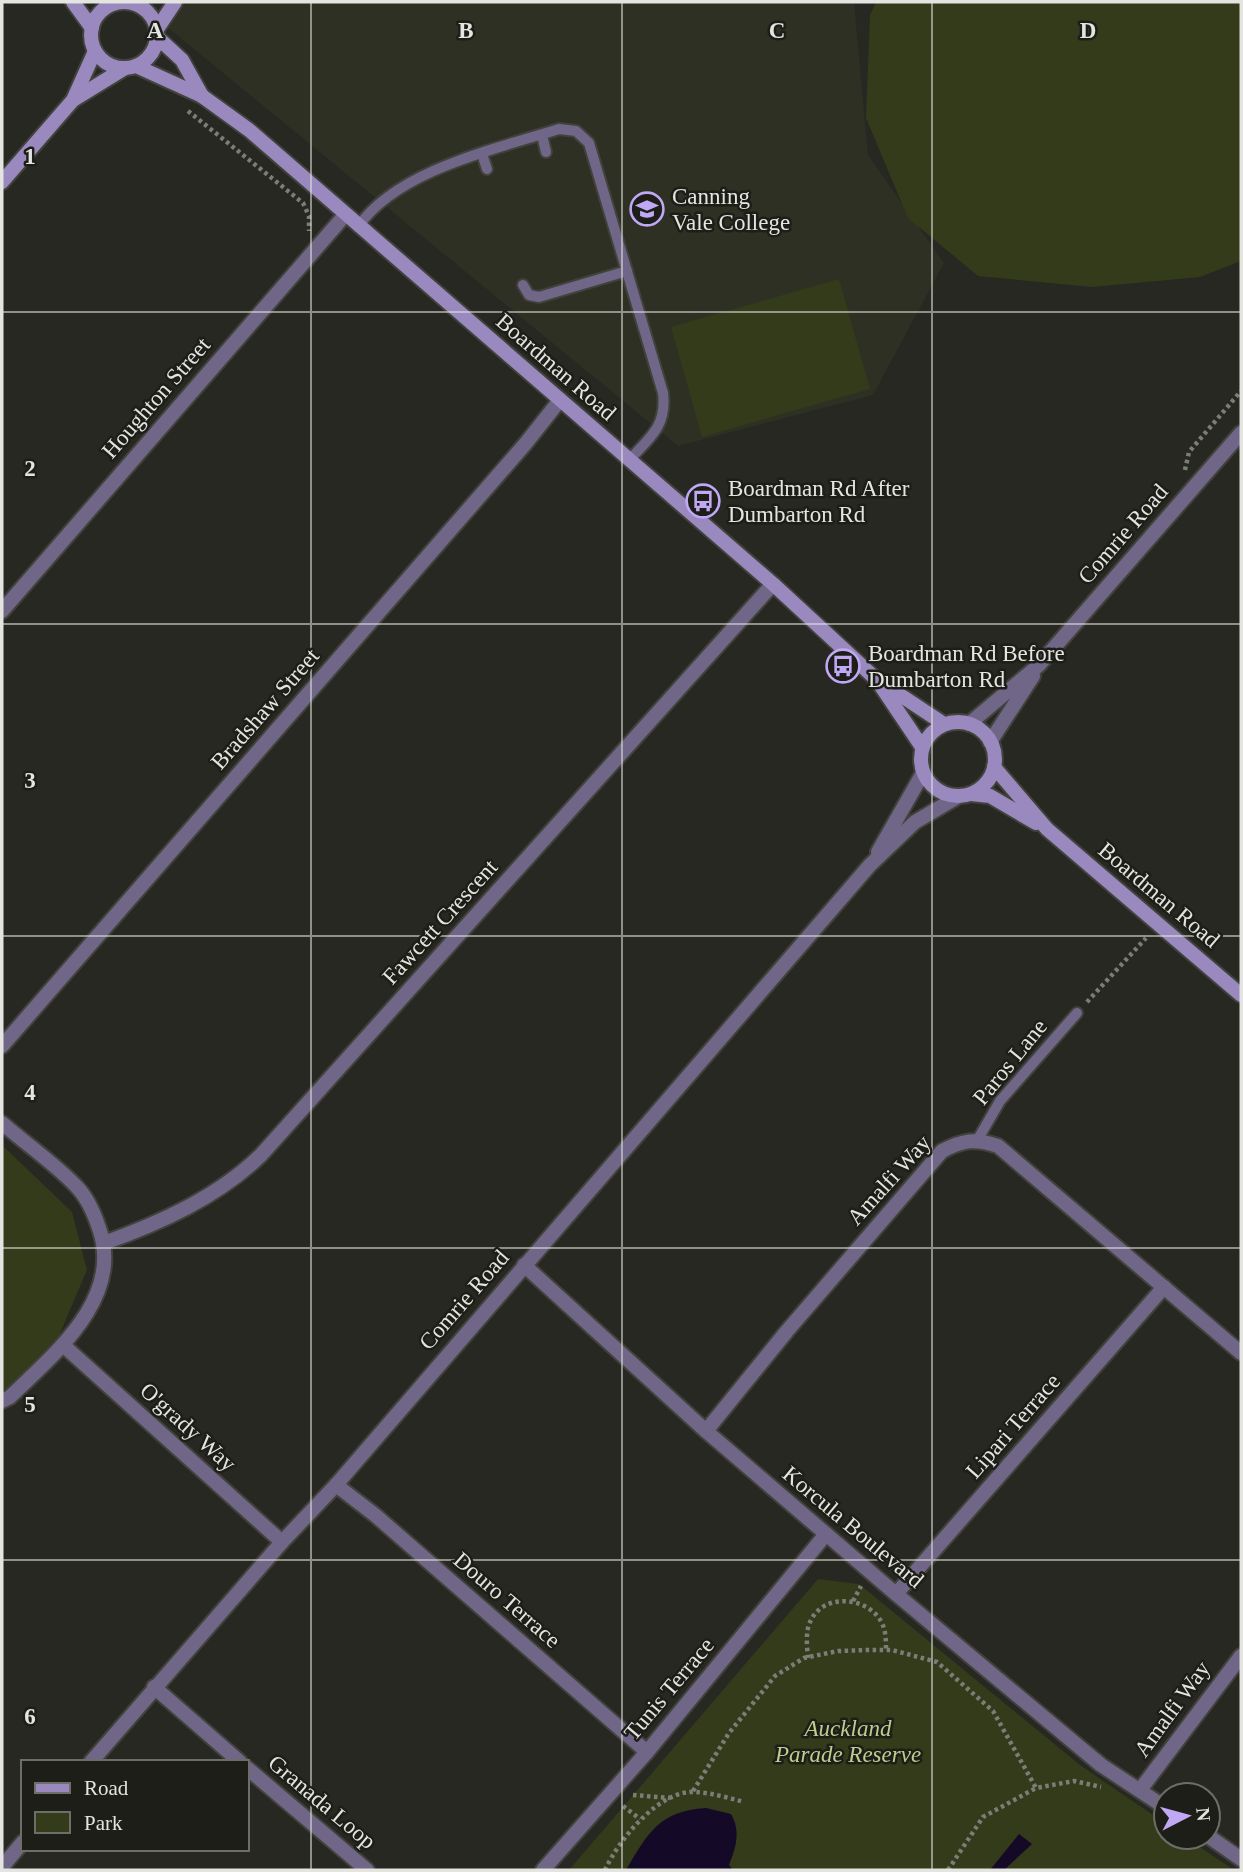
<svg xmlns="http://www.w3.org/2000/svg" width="1243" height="1872" font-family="Georgia,serif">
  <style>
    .built { fill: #2d3023 }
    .green { fill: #343b1b }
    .water { fill: #140926 }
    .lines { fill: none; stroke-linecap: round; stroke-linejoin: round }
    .lane-casing { stroke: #41423c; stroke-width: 14 }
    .street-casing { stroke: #41423c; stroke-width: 18 }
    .secondary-casing { stroke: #41423c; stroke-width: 18 }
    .path { stroke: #7b7d77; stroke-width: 4.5; stroke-dasharray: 3.5 3.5; stroke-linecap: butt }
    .lane { stroke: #706687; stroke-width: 10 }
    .street { stroke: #706687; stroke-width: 14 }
    .secondary { stroke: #9a89be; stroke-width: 14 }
    .grid { fill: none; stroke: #e4e5e0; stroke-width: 2; stroke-opacity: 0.55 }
    .labels { text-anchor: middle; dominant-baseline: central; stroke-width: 5; stroke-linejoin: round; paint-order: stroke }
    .poi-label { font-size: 23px; fill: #e4e5e0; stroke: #1d1e18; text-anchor: start }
    .street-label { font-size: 23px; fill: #e4e5e0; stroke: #1d1e18 }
    .park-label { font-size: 23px; font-style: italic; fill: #bfcd8d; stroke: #1d1e18 }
    .grid-label { font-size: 23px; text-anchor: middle; font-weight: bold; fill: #e4e5e0; stroke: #1d1e18; stroke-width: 5; stroke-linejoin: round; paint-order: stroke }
  </style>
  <rect width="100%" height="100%" fill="#262821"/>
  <!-- built -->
  <polygon class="built" points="179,2 854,2 868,155 944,263 873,395 678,446 161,22"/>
  <!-- green -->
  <g class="green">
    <polygon points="876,2 1241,2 1241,261 1200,277 1092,287 978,276 908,218 866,118 870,15"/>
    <polygon points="839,279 870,389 702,437 671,327"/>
    <polygon points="2,1145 72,1212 87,1270 50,1357 2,1399"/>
    <polygon points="818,1579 859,1584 1080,1765 1166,1824 1166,1837 1185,1837 1234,1870 569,1870"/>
  </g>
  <!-- water -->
  <g class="water">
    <path d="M706,1808L731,1814C741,1831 736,1848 729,1865L733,1870H626C648,1833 659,1811 706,1808Z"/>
    <polygon points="1019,1834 1032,1844 1004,1870 990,1870"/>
  </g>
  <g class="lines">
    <defs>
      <g id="lane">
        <polyline points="542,135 546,152"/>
        <polyline points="482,154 487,169"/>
        <path d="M358,227C397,170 496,149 559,129L576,131L589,143L663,393C667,425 651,437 629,460"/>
        <polyline points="523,285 529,295 539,297 627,271"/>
        <polyline points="978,1139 1000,1101 1077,1013"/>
      </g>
      <g id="street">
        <polyline points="2,611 345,215"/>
        <polyline points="969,724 1039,665 1241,433"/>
        <polyline points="990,742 1033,676"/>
        <polyline points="878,852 923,773"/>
        <polyline points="2,1046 526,443 560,400"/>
        <path d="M2,1123C26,1144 54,1163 76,1186C87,1197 94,1213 99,1228C124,1298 55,1353 10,1397L2,1401"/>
        <path d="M104,1243C160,1223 218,1197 261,1155L773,584"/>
        <polyline points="524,1265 706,1431 896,1594 1101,1765 1166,1808"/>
        <polyline points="63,1345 282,1542"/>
        <path d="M706,1431L787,1331L942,1151C963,1140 975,1138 998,1146L1241,1353"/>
        <polyline points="336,1485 375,1515 647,1752"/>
        <polyline points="896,1594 1164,1287"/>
        <polyline points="154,1687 240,1762"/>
        <polyline points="91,1762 282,1542 336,1485 870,865 915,822 959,796"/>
        <polyline points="247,1768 367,1870"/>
        <polyline points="1140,1790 1241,1656"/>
        <polyline points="1208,1836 1241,1859"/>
        <polyline points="2,1867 23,1842"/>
        <polyline points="543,1870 647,1752 826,1534"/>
      </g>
      <g id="secondary">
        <polyline points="73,2 92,28"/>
        <circle cx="124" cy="35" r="33"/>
        <polyline points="157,29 175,2"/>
        <polyline points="157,37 182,60 202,96"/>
        <polyline points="136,66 202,96 249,130 773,584 876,679 944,724"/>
        <polyline points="73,100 95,51"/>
        <polyline points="2,182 73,100 125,68"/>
        <polyline points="881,686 922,747"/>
        <circle cx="958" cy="759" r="37"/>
        <polyline points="994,767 1047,829 1241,995"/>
        <polyline points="971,794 990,796 1036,823"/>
      </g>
    </defs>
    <!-- lane casing -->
    <use href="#lane" class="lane-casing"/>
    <!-- street casing -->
    <use href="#street" class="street-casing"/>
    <!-- secondary casing -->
    <use href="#secondary" class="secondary-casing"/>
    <!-- path -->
    <g class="path">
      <polyline points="188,111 303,203 309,216 309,231"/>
      <polyline points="1185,470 1189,452 1241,391"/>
      <polyline points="1087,1002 1146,938"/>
      <polyline points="853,1601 861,1586"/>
      <path d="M808,1658C807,1646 805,1631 811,1620C825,1592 869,1597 882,1623C886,1632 886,1641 886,1650"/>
      <polyline points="693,1791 729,1733 775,1676 804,1658 838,1651 869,1650 892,1650 937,1662 993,1711 1036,1788 1074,1781 1101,1787"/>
      <polyline points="633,1795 670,1798"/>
      <polyline points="623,1806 640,1819"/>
      <path d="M605,1870C618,1841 659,1789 696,1792C712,1793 729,1798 744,1802"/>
      <polyline points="948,1870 983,1817 1036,1788"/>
    </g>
    <!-- lane -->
    <use href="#lane" class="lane"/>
    <!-- street -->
    <use href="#street" class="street"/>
    <!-- secondary -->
    <use href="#secondary" class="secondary"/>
  </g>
  <!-- grid -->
  <path class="grid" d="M311,2V1870M622,2V1870M932,2V1870M2,312H1241M2,624H1241M2,936H1241M2,1248H1241M2,1560H1241"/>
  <!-- icons -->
  <defs>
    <symbol id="school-ring" viewBox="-11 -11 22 22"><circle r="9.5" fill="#1d1e18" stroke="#c0a8f4" stroke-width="1.5"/><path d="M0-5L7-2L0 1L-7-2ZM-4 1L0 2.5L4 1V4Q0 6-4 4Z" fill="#c0a8f4"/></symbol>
    <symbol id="bus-ring" viewBox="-11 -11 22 22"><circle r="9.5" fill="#1d1e18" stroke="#c0a8f4" stroke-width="1.5"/><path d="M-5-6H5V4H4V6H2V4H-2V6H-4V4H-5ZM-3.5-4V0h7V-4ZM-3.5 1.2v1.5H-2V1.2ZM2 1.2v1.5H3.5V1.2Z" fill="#c0a8f4"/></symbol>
  </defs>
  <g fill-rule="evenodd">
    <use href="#school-ring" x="628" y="190" width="38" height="38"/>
    <use href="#bus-ring" x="684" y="482" width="38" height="38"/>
    <use href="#bus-ring" x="824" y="647" width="38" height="38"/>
  </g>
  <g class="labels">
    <!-- poi labels -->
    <g class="poi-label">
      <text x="672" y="196">Canning<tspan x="672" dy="26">Vale College</tspan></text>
      <text x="728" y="488">Boardman Rd After<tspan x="728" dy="26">Dumbarton Rd</tspan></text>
      <text x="868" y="653">Boardman Rd Before<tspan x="868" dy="26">Dumbarton Rd</tspan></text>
    </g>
    <!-- street labels -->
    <g class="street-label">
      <text transform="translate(556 367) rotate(41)">Boardman Road</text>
      <text transform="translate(156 398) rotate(-49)">Houghton Street</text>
      <text transform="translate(1123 534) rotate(-49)">Comrie Road</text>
      <text transform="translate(265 709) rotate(-49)">Bradshaw Street</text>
      <text transform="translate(1159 895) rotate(40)">Boardman Road</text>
      <text transform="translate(440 922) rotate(-48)">Fawcett Crescent</text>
      <text transform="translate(1010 1062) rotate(-51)">Paros Lane</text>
      <text transform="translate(889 1180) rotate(-48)">Amalfi Way</text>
      <text transform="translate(464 1300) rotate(-49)">Comrie Road</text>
      <text transform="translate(1013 1426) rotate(-49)">Lipari Terrace</text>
      <text transform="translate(188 1427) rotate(42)">O'grady Way</text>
      <text transform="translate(853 1527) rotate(40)">Korcula Boulevard</text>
      <text transform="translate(507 1600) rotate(41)">Douro Terrace</text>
      <text transform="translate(669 1689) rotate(-50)">Tunis Terrace</text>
      <text transform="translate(1172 1709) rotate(-54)">Amalfi Way</text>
      <text transform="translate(322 1802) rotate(40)">Granada Loop</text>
    </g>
    <!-- park labels -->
    <g class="park-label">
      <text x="848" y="1728">Auckland<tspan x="848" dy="26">Parade Reserve</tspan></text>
    </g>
  </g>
  <g class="grid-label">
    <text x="155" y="38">A</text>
    <text x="466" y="38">B</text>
    <text x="777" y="38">C</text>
    <text x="1088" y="38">D</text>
    <text x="30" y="164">1</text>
    <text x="30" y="476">2</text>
    <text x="30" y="788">3</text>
    <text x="30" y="1100">4</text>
    <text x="30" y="1412">5</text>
    <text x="30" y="1724">6</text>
  </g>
  <!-- border -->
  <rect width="1243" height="1872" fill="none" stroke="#e4e5e0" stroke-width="7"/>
  <!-- legend -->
  <rect x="21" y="1760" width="228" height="91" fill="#1d1e18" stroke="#6d6e68" stroke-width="2"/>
  <rect x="35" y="1783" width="35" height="10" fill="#9a89be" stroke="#6d6e68" stroke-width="2"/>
  <text x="84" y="1795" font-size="21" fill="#e4e5e0">Road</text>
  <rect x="35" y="1812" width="35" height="21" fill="#343b1b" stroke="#6d6e68" stroke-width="2"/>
  <text x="84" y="1830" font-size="21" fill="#e4e5e0">Park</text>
  <!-- north arrow -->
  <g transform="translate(1187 1816) rotate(84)"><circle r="33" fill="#1d1e18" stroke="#6d6e68" stroke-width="2"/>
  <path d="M0-5L12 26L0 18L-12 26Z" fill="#c0a8f4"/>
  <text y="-10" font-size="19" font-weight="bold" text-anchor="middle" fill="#e4e5e0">N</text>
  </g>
</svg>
